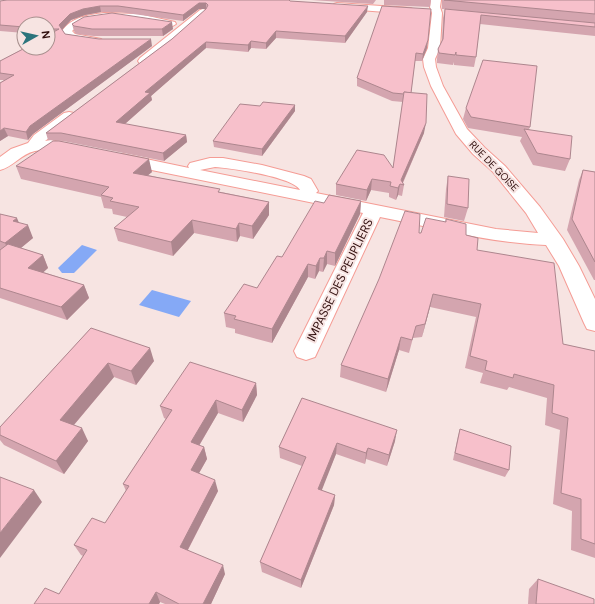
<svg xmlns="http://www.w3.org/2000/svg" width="595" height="604" font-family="'DM Sans',sans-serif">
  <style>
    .water { fill: #85a9f6 }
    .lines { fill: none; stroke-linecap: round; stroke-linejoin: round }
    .minor-casing { stroke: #f59c95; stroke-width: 2 }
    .minor { fill: #fff; fill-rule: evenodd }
    .wall { fill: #d4a5af }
    .shaded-wall { fill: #ad868e }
    .building { fill: #f7c0cb; stroke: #ad868e }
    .labels { text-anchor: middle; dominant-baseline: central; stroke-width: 4; stroke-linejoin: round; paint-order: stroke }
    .far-street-label { font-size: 10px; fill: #300f0e; stroke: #f7e4e2 }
    .street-label { font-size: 12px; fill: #300f0e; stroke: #f7e4e2 }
  </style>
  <rect width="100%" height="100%" fill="#f7e4e2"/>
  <!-- water -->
  <g class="water">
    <polygon points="82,245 97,250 74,273 62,273 58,268"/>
    <polygon points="152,290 191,301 179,317 139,305"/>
  </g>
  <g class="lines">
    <defs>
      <g id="minor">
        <path d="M431,0H441L440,7L442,13L440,48L435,59L436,67L443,86L467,129L485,148L505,166L540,207L563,239L579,266L595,299V331L587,329L584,323L559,266L546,245C490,243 435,228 380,217L315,357L306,360L297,357L294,351L363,213L122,164L116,162L114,159L116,156L122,154L189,168L188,166L190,163L210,158H223L262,165L304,176L311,179L318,191L316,193L496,229L538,233L526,213L493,172L473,154L456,134L431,86L424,67L423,59L428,48L432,13L430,7ZM215,167C231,168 293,177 300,190L200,170Z"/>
        <polygon points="337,3 411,8 416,11 411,14 334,8 332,6 334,4"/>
        <polygon points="203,9 206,10 208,12 206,14 148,64 140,64 138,61 140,58 200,10"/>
        <path d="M104,13L139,14L175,22L176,24L171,27C163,26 155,23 147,21C126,17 87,15 72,31L75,34L101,39L103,41L97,44L67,39L62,31C72,17 88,15 104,13Z"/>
        <path d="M69,112L74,113L76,116L74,119L45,141L51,140L82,147L84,150L82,153C67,157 51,147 35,151C21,154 13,167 0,170V157L11,149L28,143L34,135L64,113Z"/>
      </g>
    </defs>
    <!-- minor casing -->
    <use href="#minor" class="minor-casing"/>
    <!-- minor -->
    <use href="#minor" class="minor"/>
  </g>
  <!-- wall -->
  <g class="wall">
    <polygon points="311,0 376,0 373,4"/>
    <polygon points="384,0 431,0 430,7 384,5"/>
    <polygon points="442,0 595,0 595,36 480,24 476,57 474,67 454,65 454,62 453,65 437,63 437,59 438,49 442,41 443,18 445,9 450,9 442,9"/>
    <polygon points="0,1 290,1 367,12 345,43 276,38 266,49 251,48 248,52 206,48 151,96 152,100 125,124 186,135 187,142 164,161 63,141 48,140 46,133 172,39 207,9 199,9 183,21 119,12 101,12 85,15 71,20 62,29 65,34 99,39 152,46 33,134 28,140 8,136 0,141 0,83 4,80 0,80 0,61 49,35 48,35 48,24 24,24 24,33 0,31"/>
    <polygon points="72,24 173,29 163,36 94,36 76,34 74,31"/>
    <polygon points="427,48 422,61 415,61 411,93 424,133 403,183 404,185 402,196 398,195 396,200 389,197 389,193 371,190 366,201 336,195 336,184 393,168 403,102 392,101 357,86 357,78"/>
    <polygon points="295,105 295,111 262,156 214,147 213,141 260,106"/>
    <polygon points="466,108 530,127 529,129 570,159 565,171 533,165 520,141 522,137 468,128 463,119"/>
    <polygon points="16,166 152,172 148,175 221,192 269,202 269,215 253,239 240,236 237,242 194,233 173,256 118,241 114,228 127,217 113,214 112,209 104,208 101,197 21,179"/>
    <polygon points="583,170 595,172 595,280 594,280 567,230 579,180"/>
    <polygon points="448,176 468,208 464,221 444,217 446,189"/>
    <polygon points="361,201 360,214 335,266 327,264 323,272 319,271 315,279 308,277 272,343 235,333 235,329 226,327 224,313 257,288 282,257 324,203"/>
    <polygon points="0,214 19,223 33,238 21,248 43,255 48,268 43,272 84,285 89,298 67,320 0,298"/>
    <polygon points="446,219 466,235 477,250 563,344 595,351 595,558 571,550 572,511 553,504 560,430 545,425 547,398 509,387 507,390 480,383 483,373 465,368 476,317 430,307 422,337 413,338 409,353 399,350 386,392 340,377 341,365 419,233 421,233 445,222"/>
    <polygon points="91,328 154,361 136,385 114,377 74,425 88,441 64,474 4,445 0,440 0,427"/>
    <polygon points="256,383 257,395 243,422 218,413 199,446 204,447 207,459 199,473 218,491 188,550 225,574 211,604 165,604 160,602 159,604 34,604 59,594 83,556 81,555 74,545 105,523 126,491 123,484 166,419 164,418 160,406"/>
    <polygon points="302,398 395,441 387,466 366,459 365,464 336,454 321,490 335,495 334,505 301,588 262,572 260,562 302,466 280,458 279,447"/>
    <polygon points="460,429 509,470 505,477 453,460 458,436"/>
    <polygon points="538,579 594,604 528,604 529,589"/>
  </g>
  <!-- shaded-wall -->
  <g class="shaded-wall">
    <polygon points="199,3 206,3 206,9 199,9 183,21 183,15"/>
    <polygon points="100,6 101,12 85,15 71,20 61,31 59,25 70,14 83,9"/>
    <polygon points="368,6 367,12 345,43 345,36"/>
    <polygon points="172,22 173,29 163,36 162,29"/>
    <polygon points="276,31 276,38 266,49 266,43"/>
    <polygon points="151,39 152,46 33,134 28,140 26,132 30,126"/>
    <polygon points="428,40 427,48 422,61 423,54"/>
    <polygon points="251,41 251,48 248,52 248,45"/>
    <polygon points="206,42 206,48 151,96 152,100 118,130 116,122 145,92"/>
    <polygon points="295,105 295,111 262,156 262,149"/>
    <polygon points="426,123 424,133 402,184 401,180"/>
    <polygon points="4,128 8,136 0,141 0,131"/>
    <polygon points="186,135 187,142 164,161 163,153"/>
    <polygon points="149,159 152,172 136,185 133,173"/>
    <polygon points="372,179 371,190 366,201 367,190"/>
    <polygon points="400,184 398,195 396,200 398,188"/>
    <polygon points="361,201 360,214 335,266 335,253"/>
    <polygon points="269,202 269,215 253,239 252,226"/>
    <polygon points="17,218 22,230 28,225 33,238 11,256 5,243 13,221"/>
    <polygon points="192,220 194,233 173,256 171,242"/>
    <polygon points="239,223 240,236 237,242 236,229"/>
    <polygon points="327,251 327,264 323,272 324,258"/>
    <polygon points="43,255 48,268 34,281 28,268"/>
    <polygon points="320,258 319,271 315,279 316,266"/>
    <polygon points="308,264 308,277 272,343 272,329"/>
    <polygon points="84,285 89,298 67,320 61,307"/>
    <polygon points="433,294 430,307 422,337 425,324"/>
    <polygon points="401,337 399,350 386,392 388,379"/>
    <polygon points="150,348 154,361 136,385 131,371"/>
    <polygon points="108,363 114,377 67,433 60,420"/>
    <polygon points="256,383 257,395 243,422 242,410"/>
    <polygon points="216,400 218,413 194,454 191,442"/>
    <polygon points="82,428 88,441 64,474 56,461"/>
    <polygon points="397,430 395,441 387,466 389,455"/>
    <polygon points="337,443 336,454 318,500 318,489"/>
    <polygon points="204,447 207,459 194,482 191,470"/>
    <polygon points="368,448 366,459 365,464 366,453"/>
    <polygon points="215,480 218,491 184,557 180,547"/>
    <polygon points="34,490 42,502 0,558 0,533"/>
    <polygon points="335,495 334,505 301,588 301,580"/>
    <polygon points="223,565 225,574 211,604 203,604"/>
    <polygon points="156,592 160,602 159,604 149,604"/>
  </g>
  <!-- building -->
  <g class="building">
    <polygon points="7,0 289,0 290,1 368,6 345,36 276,31 266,43 251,41 248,45 206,42 145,92 150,93 116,122 186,135 163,153 61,133 46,133 172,39 206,9 208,5 206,3 199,3 183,15 118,6 100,6 83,9 70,14 59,25 65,34 99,39 151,39 30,126 26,132 4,128 0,131 0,83 14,75 0,73 0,61 25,48 48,48 48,35 59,29 48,29 48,24 24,24 24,27 0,25 0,1"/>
    <polygon points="444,0 595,0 595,14"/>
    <polygon points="382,6 431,9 428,40 423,54 416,53 411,93 404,92 404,94 393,93 357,78"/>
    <polygon points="445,9 595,23 595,27 481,15 476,57 456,55 456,52 455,55 439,53 438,49 443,39"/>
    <polygon points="112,13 172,22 162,29 92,29 74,26 72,24 84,17"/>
    <polygon points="483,60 537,66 530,127 471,117 466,108"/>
    <polygon points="404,92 427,94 426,123 401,180 404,185 400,184 398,188 390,186 391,182 372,179 367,190 336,184 357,150 384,155 393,168"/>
    <polygon points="263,102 295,105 262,149 213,141 240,104 260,106"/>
    <polygon points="524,129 572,136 570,159 537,153"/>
    <polygon points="53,141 59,141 149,159 133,173 220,189 218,192 269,202 252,226 239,223 236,229 192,220 171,242 114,228 139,207 110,201 113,198 101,195 109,187 16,166"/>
    <polygon points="583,170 595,172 595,262 572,219"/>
    <polygon points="448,176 469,179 468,208 447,204"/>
    <polygon points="329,195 361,201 335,253 327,251 324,258 320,258 316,266 308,264 272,329 234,319 236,316 224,313 244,284 257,288 277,256 282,257 315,201 324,203"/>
    <polygon points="405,211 420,214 419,233 421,233 426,218 446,222 446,219 466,224 466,235 478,238 477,250 554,263 563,344 595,351 595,544 581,539 581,499 561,493 568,418 552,413 554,385 514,374 513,378 485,370 487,361 470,356 481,304 433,294 425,324 416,326 412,340 401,337 388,379 341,365 379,279"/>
    <polygon points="0,214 17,218 13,221 28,225 5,243 0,241"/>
    <polygon points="8,244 43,255 28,268 84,285 61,307 0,288 0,250"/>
    <polygon points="91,328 150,348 131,371 108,363 60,420 82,428 56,461 0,435 0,427"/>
    <polygon points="190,362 256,383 242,410 216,400 191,442 204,447 191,470 215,480 180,547 223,565 203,604 179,604 156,592 149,604 34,604 45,588 59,594 87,550 74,545 92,518 105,523 129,486 123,484 172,410 160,406"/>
    <polygon points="302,398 397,430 389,455 368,448 366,453 337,443 318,489 335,495 301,580 260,562 306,457 279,447"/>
    <polygon points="460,429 511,446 509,470 455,453"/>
    <polygon points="0,477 34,490 0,533"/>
    <polygon points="538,579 594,599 594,604 536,604"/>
  </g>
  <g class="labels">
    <!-- far-street labels -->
    <g class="far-street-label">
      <text transform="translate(494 166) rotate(46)">RUE DE GOISE</text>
    </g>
    <!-- street labels -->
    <g class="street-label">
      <text transform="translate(340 280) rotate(-64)">IMPASSE DES PEUPLIERS</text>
    </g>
  </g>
  <!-- north arrow -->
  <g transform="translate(36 36) rotate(82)"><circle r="19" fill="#f7e4e2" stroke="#a78f8d"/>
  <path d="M0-3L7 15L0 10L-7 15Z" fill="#2b747c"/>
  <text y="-6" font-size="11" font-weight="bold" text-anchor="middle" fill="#300f0e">N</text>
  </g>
</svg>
